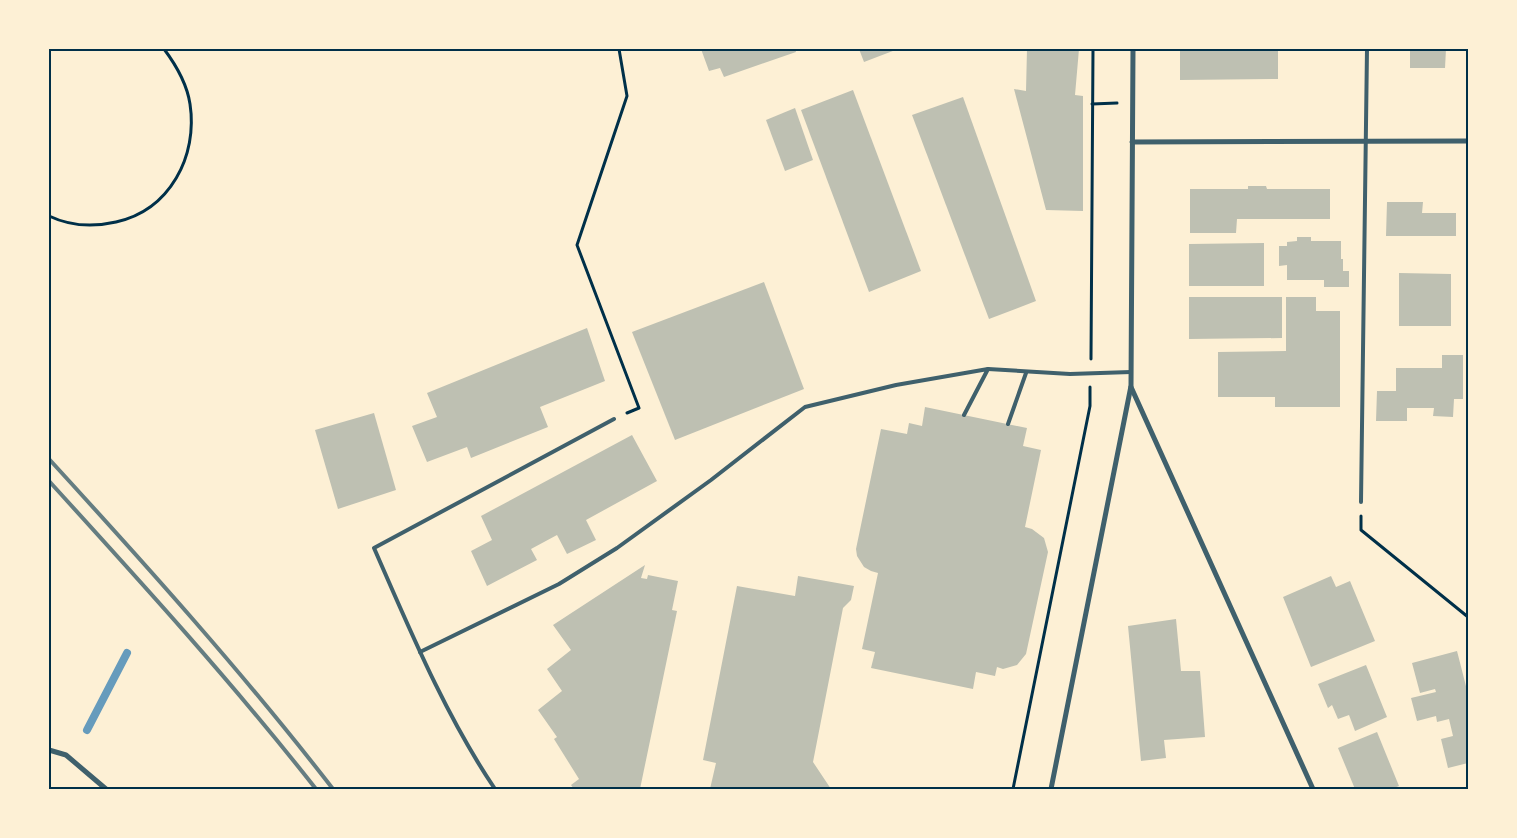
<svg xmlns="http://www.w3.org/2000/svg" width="1517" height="838" font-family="Figtree,sans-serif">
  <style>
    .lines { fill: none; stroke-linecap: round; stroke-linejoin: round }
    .stream { stroke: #669bbc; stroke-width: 8 }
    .building { fill: #bec0b2 }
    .path { stroke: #003049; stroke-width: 3 }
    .service { stroke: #3f606c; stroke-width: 4 }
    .minor { stroke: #3f606c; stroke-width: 5 }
    .rail { stroke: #657d81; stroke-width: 4 }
    .neatline { fill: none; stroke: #003049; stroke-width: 2 }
  </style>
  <rect width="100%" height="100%" fill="#fdf0d5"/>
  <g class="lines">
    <!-- stream -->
    <polyline class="stream" points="87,730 127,653"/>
  </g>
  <!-- building -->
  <g class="building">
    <polygon points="701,49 795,49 796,52 724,77 720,68 709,71"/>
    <polygon points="859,49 898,49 864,62"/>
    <polygon points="1027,49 1079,49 1075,95 1083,96 1083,211 1046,210 1014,89 1026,91"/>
    <polygon points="1180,49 1278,49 1278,79 1180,80"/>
    <polygon points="1410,49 1446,49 1445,68 1410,68"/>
    <polygon points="853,90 921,271 869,292 801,110"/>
    <polygon points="963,97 1036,301 989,319 912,115"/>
    <polygon points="795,108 813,160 785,171 766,120"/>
    <polygon points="1248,186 1266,186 1267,189 1330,189 1330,219 1237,219 1236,233 1190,233 1190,189 1248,189"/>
    <polygon points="1387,202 1423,202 1422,213 1456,213 1456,236 1386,236"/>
    <polygon points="1297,237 1311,237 1311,241 1341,241 1341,259 1343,259 1343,271 1349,271 1349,287 1324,287 1324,280 1287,280 1287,265 1279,266 1279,246 1287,246 1287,242 1297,241"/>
    <polygon points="1264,243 1264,286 1189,286 1189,244"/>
    <polygon points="1399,273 1451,274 1451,326 1399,326"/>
    <polygon points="764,282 804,389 675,440 632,332"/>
    <polygon points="1189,297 1282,297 1282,338 1189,339"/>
    <polygon points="1286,297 1316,297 1316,311 1340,311 1340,407 1275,407 1275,397 1218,397 1218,352 1286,351"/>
    <polygon points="587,328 605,381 540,407 548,427 471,458 467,447 427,462 412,426 437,417 427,393"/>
    <polygon points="1442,355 1463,355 1463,399 1454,399 1453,417 1433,416 1434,408 1407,408 1407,421 1376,421 1377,391 1396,391 1396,368 1442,368"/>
    <polygon points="925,407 1027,428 1023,446 1041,450 1025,527 1032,529 1044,538 1048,552 1026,654 1017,665 1003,669 997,667 995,676 976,672 973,689 871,668 875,652 862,649 878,573 871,571 864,567 857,556 856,549 881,429 907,434 909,423 922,426"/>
    <polygon points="374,413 396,490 338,509 315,430"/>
    <polygon points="632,435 657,481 586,520 596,540 567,554 557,535 531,549 537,560 487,586 471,551 492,540 481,516"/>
    <polygon points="645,565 641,578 647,579 648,575 678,581 672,610 677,611 640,789 574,789 571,785 579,779 554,739 557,737 538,710 562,691 547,669 571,650 553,625"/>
    <polygon points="798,576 854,586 851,600 843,608 813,762 831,789 710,789 716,763 703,760 737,586 795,596"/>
    <polygon points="1331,576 1336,587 1350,581 1375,641 1311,667 1283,597"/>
    <polygon points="1176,619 1181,671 1200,671 1205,737 1164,740 1166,758 1141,761 1128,626"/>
    <polygon points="1457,651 1468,694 1468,763 1448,768 1441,739 1453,736 1449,719 1437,722 1436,716 1417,721 1411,698 1436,692 1435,689 1420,693 1412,663"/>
    <polygon points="1366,665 1387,717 1355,731 1349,715 1338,719 1332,705 1328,708 1318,684"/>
    <polygon points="1377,732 1399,786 1391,789 1355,789 1338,748"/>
  </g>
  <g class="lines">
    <!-- path -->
    <g class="path">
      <polyline points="619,49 627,96 577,245 639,408 627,413"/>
      <polyline points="1092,104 1117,103"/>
      <path d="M49,216C70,226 94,227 116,222C170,210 198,156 190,104C187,84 176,65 164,49"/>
      <polyline points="1091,359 1093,49"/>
      <polyline points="1361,516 1361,530 1468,617"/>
      <polyline points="1013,789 1090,406 1090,387"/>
    </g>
    <!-- service -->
    <g class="service">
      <polyline points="988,369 1070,374 1131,372"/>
      <polyline points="1008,424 1026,373"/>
      <polyline points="1361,502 1367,49"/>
      <polyline points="420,652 559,584 617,548 711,480 805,407 896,385 988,369 964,415"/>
      <path d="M495,789C445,715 410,630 374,548L614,419"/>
    </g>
    <!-- minor -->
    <g class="minor">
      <polyline points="1132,142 1468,141"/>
      <polyline points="1131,387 1313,789"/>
      <polyline points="49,750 66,755 106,789"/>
      <polyline points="1051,789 1131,386 1133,49"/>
    </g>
    <!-- rail -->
    <g class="rail">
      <path d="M49,459C147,566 244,674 333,789"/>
      <path d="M49,481C140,581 232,682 316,789"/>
    </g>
  </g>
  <!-- border -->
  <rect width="1517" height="838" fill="none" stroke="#fdf0d5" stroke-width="100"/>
  <rect x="50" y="50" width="1417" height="738" class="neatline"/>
</svg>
